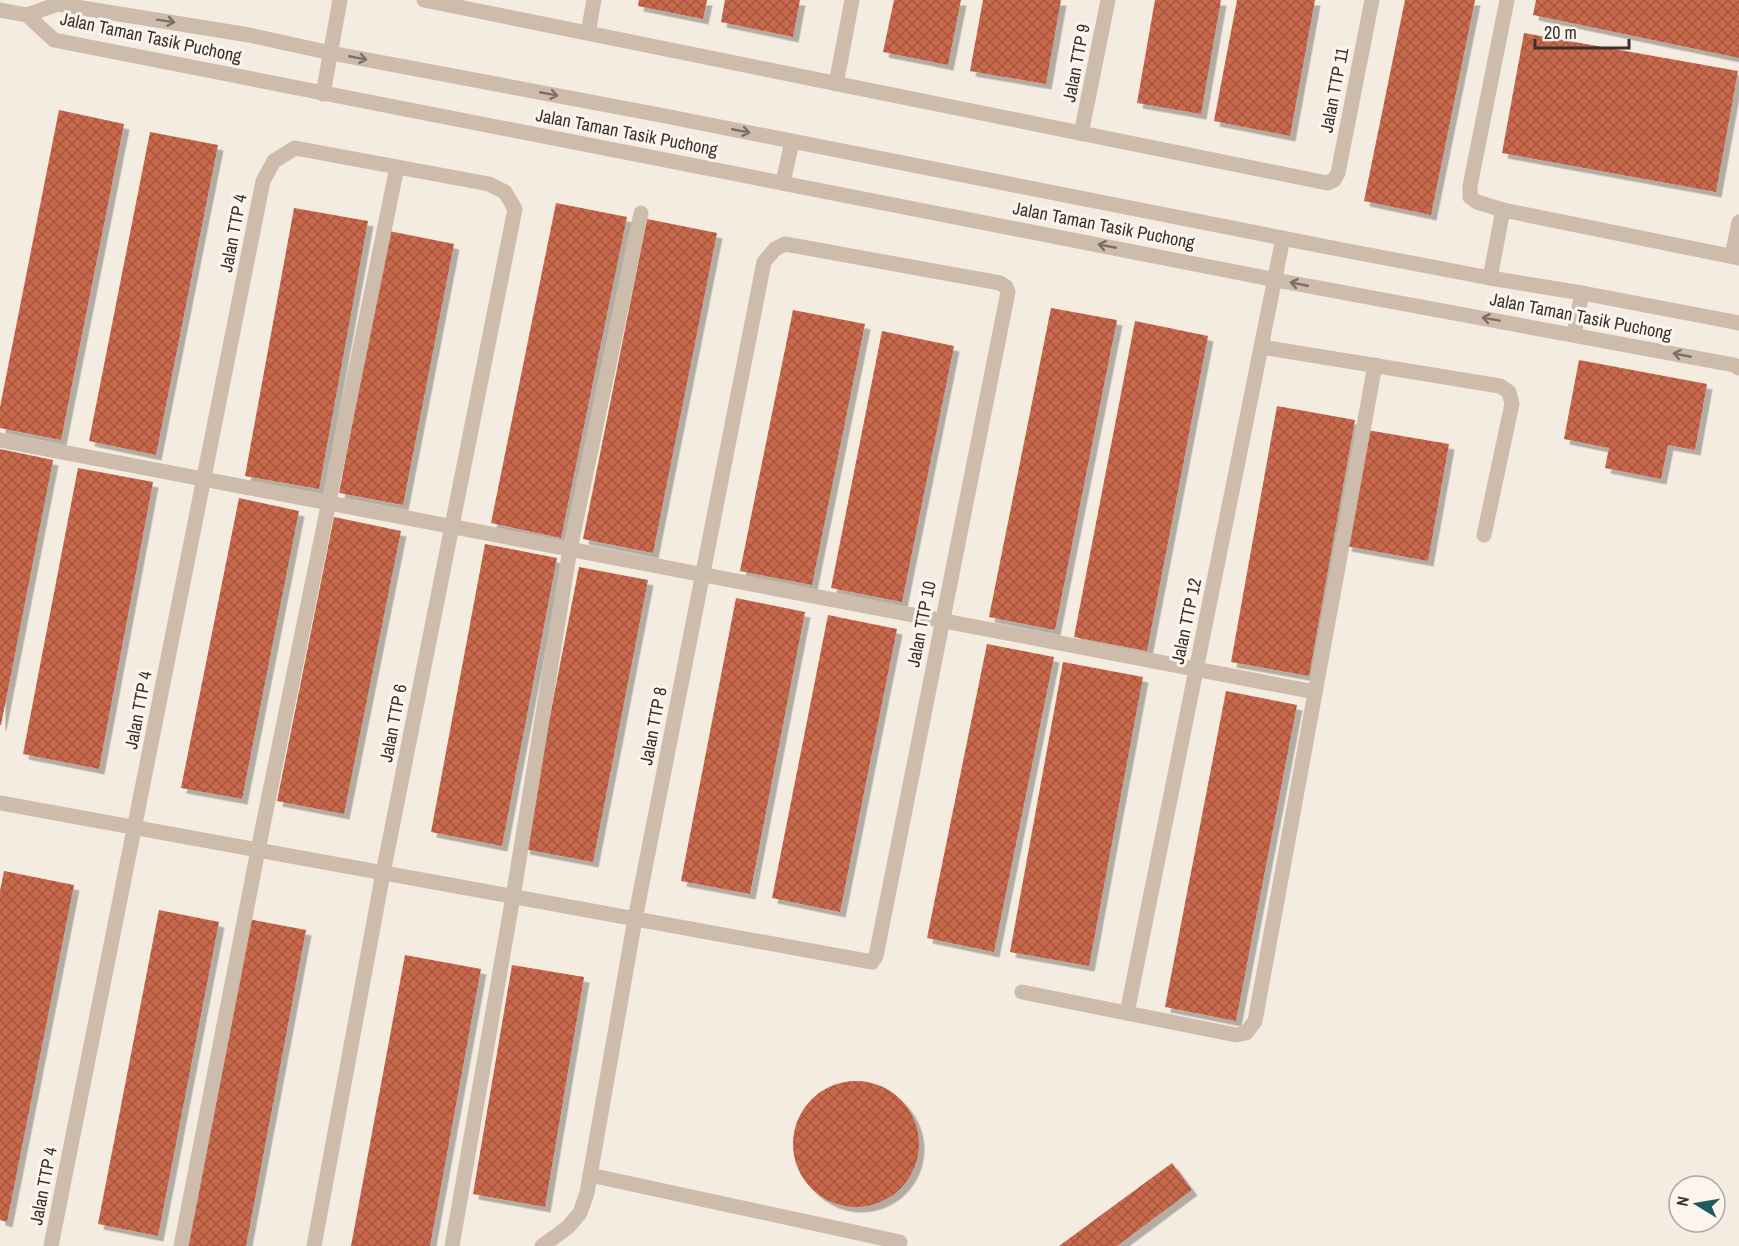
<svg xmlns="http://www.w3.org/2000/svg" width="1739" height="1246" font-family="'Archivo Narrow',sans-serif">
  <style>
    .building { fill: url(#building-cross-hatch); filter: url(#shadow) }
    .lines { fill: none; stroke-linecap: round; stroke-linejoin: round }
    .minor { stroke: #cdbbac; stroke-width: 15 }
    .oneway { stroke: #7d6f65 }
    .labels { text-anchor: middle; dominant-baseline: central; stroke-width: 6; stroke-linejoin: round; paint-order: stroke }
    .street-label { font-size: 18px; fill: #3b302b; stroke: #fbf5ee }
  </style>
  <defs>
    <pattern id="building-cross-hatch" width="8" height="8" patternUnits="userSpaceOnUse" patternTransform="scale(1.5)"><rect width="8" height="8" fill="#c8694b"/><path d="M0 0l8 8M0 8l8-8" fill="none" stroke="#a4573f"/></pattern>
    <filter id="shadow"><feDropShadow dx="5.5" dy="5.5" stdDeviation="0" flood-color="#0004"/></filter>
  </defs>
  <rect width="100%" height="100%" fill="#f4ebe1"/>
  <!-- building -->
  <g class="building">
    <polygon points="639,0 707,0 703,19 638,6"/>
    <polygon points="725,0 800,0 793,37 721,22"/>
    <polygon points="894,0 961,0 948,65 883,52"/>
    <polygon points="983,0 1061,0 1046,84 970,71"/>
    <polygon points="1155,0 1221,0 1201,114 1137,103"/>
    <polygon points="1237,0 1315,0 1290,136 1214,121"/>
    <polygon points="1405,0 1475,0 1431,215 1364,201"/>
    <polygon points="1536,0 1739,0 1739,58 1533,15"/>
    <polygon points="1524,33 1738,71 1716,192 1502,153"/>
    <polygon points="59,110 124,124 61,440 0,428 0,407"/>
    <polygon points="150,132 218,145 156,455 89,441"/>
    <polygon points="556,203 627,217 561,538 491,523"/>
    <polygon points="294,208 368,221 319,489 245,476"/>
    <polygon points="647,219 717,233 653,553 583,539"/>
    <polygon points="389,231 454,244 403,505 339,493"/>
    <polygon points="1051,308 1117,320 1055,630 989,617"/>
    <polygon points="793,310 865,324 812,585 740,571"/>
    <polygon points="1135,321 1208,336 1147,651 1074,637"/>
    <polygon points="882,331 954,346 902,602 831,588"/>
    <polygon points="1579,360 1707,384 1695,450 1668,445 1661,479 1605,468 1609,448 1564,439"/>
    <polygon points="1277,406 1355,420 1309,676 1231,662"/>
    <polygon points="1367,430 1449,444 1428,561 1346,546"/>
    <polygon points="0,449 53,460 1,725 0,725"/>
    <polygon points="78,468 153,482 99,769 23,754"/>
    <polygon points="239,498 299,511 242,799 181,788"/>
    <polygon points="334,517 401,531 344,814 277,801"/>
    <polygon points="485,544 557,558 502,846 431,832"/>
    <polygon points="579,567 648,580 593,862 524,849"/>
    <polygon points="736,598 805,612 750,894 681,881"/>
    <polygon points="828,615 897,629 840,912 772,898"/>
    <polygon points="987,644 1054,657 994,952 927,938"/>
    <polygon points="1063,662 1143,677 1089,966 1010,952"/>
    <polygon points="1226,691 1297,705 1236,1021 1165,1007"/>
    <polygon points="4,871 74,885 7,1222 0,1220 0,891"/>
    <polygon points="159,910 219,922 158,1236 98,1224"/>
    <polygon points="248,919 306,930 246,1246 186,1246"/>
    <polygon points="405,955 481,969 430,1246 351,1246"/>
    <polygon points="512,965 584,977 545,1207 473,1194"/>
    <circle cx="856" cy="1144" r="63"/>
    <polygon points="1172,1163 1192,1190 1117,1246 1059,1246"/>
  </g>
  <g class="lines">
    <!-- minor -->
    <g class="minor">
      <polyline points="424,0 1327,183 1334,180 1338,173 1372,0"/>
      <polyline points="1507,0 1470,186 1470,197 1477,202 1503,210 1739,258"/>
      <polyline points="0,10 27,15"/>
      <polyline points="27,15 54,40 1276,280 1734,365 1739,368"/>
      <polyline points="27,15 58,4 249,35 331,53 655,114 1338,249 1490,278 1582,293 1739,323"/>
      <polyline points="588,33 594,0"/>
      <polyline points="836,84 852,0"/>
      <polyline points="323,94 340,0"/>
      <polyline points="1081,134 1108,0"/>
      <polyline points="783,182 792,142"/>
      <polyline points="1732,256 1739,222"/>
      <polyline points="1490,278 1503,210"/>
      <polyline points="1574,334 1582,293"/>
      <polyline points="1262,347 1500,386 1509,392 1512,404 1484,535"/>
      <polyline points="0,440 1315,692"/>
      <polyline points="0,803 872,962 876,956 1008,292 1006,287 1000,283 785,244 775,249 764,262 635,919 587,1193 580,1213 568,1227 542,1246"/>
      <polyline points="1022,992 1236,1035 1246,1033 1255,1021 1375,365"/>
      <polyline points="1127,1013 1283,238"/>
      <polyline points="590,1175 900,1242"/>
      <polyline points="51,1246 263,181 274,161 295,148 489,184 505,192 515,209 383,873 314,1246"/>
      <polyline points="181,1246 258,850 397,167"/>
      <polyline points="452,1246 513,897 570,549 641,213"/>
    </g>
  </g>
  <!-- one-way arrows -->
  <defs><path id="oneway-shaft" d="M-6 0H5M1.5-3L5.5 0L1.5 3" fill="none" stroke-width="1.6" stroke-linecap="round" stroke-linejoin="round" transform="scale(1.5)"/></defs>
  <g class="oneway">
    <use href="#oneway-shaft" transform="translate(166 21) rotate(9)"/>
    <use href="#oneway-shaft" transform="translate(358 58) rotate(11)"/>
    <use href="#oneway-shaft" transform="translate(549 94) rotate(11)"/>
    <use href="#oneway-shaft" transform="translate(741 131) rotate(11)"/>
    <use href="#oneway-shaft" transform="translate(1107 246) rotate(-169)"/>
    <use href="#oneway-shaft" transform="translate(1299 284) rotate(-169)"/>
    <use href="#oneway-shaft" transform="translate(1491 319) rotate(-170)"/>
    <use href="#oneway-shaft" transform="translate(1682 355) rotate(-169)"/>
  </g>
  <g class="labels">
    <!-- street labels -->
    <g class="street-label">
      <text transform="translate(151 37) rotate(12)">Jalan Taman Tasik Puchong</text>
      <text transform="translate(1076 63) rotate(-79)">Jalan TTP 9</text>
      <text transform="translate(1334 90) rotate(-79)">Jalan TTP 11</text>
      <text transform="translate(627 132) rotate(11)">Jalan Taman Tasik Puchong</text>
      <text transform="translate(1104 225) rotate(11)">Jalan Taman Tasik Puchong</text>
      <text transform="translate(233 233) rotate(-79)">Jalan TTP 4</text>
      <text transform="translate(1581 316) rotate(11)">Jalan Taman Tasik Puchong</text>
      <text transform="translate(1186 621) rotate(-78)">Jalan TTP 12</text>
      <text transform="translate(921 624) rotate(-79)">Jalan TTP 10</text>
      <text transform="translate(138 710) rotate(-79)">Jalan TTP 4</text>
      <text transform="translate(393 723) rotate(-79)">Jalan TTP 6</text>
      <text transform="translate(653 726) rotate(-79)">Jalan TTP 8</text>
      <text transform="translate(43 1186) rotate(-79)">Jalan TTP 4</text>
    </g>
  </g>
  <!-- north arrow -->
  <g transform="translate(1697 1204) rotate(281)"><circle r="28" fill="#fbf5ee" stroke="#aea6a0" stroke-width="1.5"/>
  <path d="M0-4.5L10 22L0 15L-10 22Z" fill="#1f5a5e"/>
  <text y="-9" font-size="16" font-weight="bold" text-anchor="middle" fill="#3b302b">N</text>
  </g>
  <!-- scale -->
  <path d="M1535 39v9h94v-9" fill="none" stroke="#3b302b" stroke-width="3"/>
  <text x="1544" y="39" font-size="18" fill="#3b302b" stroke="#fbf5ee" stroke-width="4.5" paint-order="stroke">20 m</text>
</svg>
